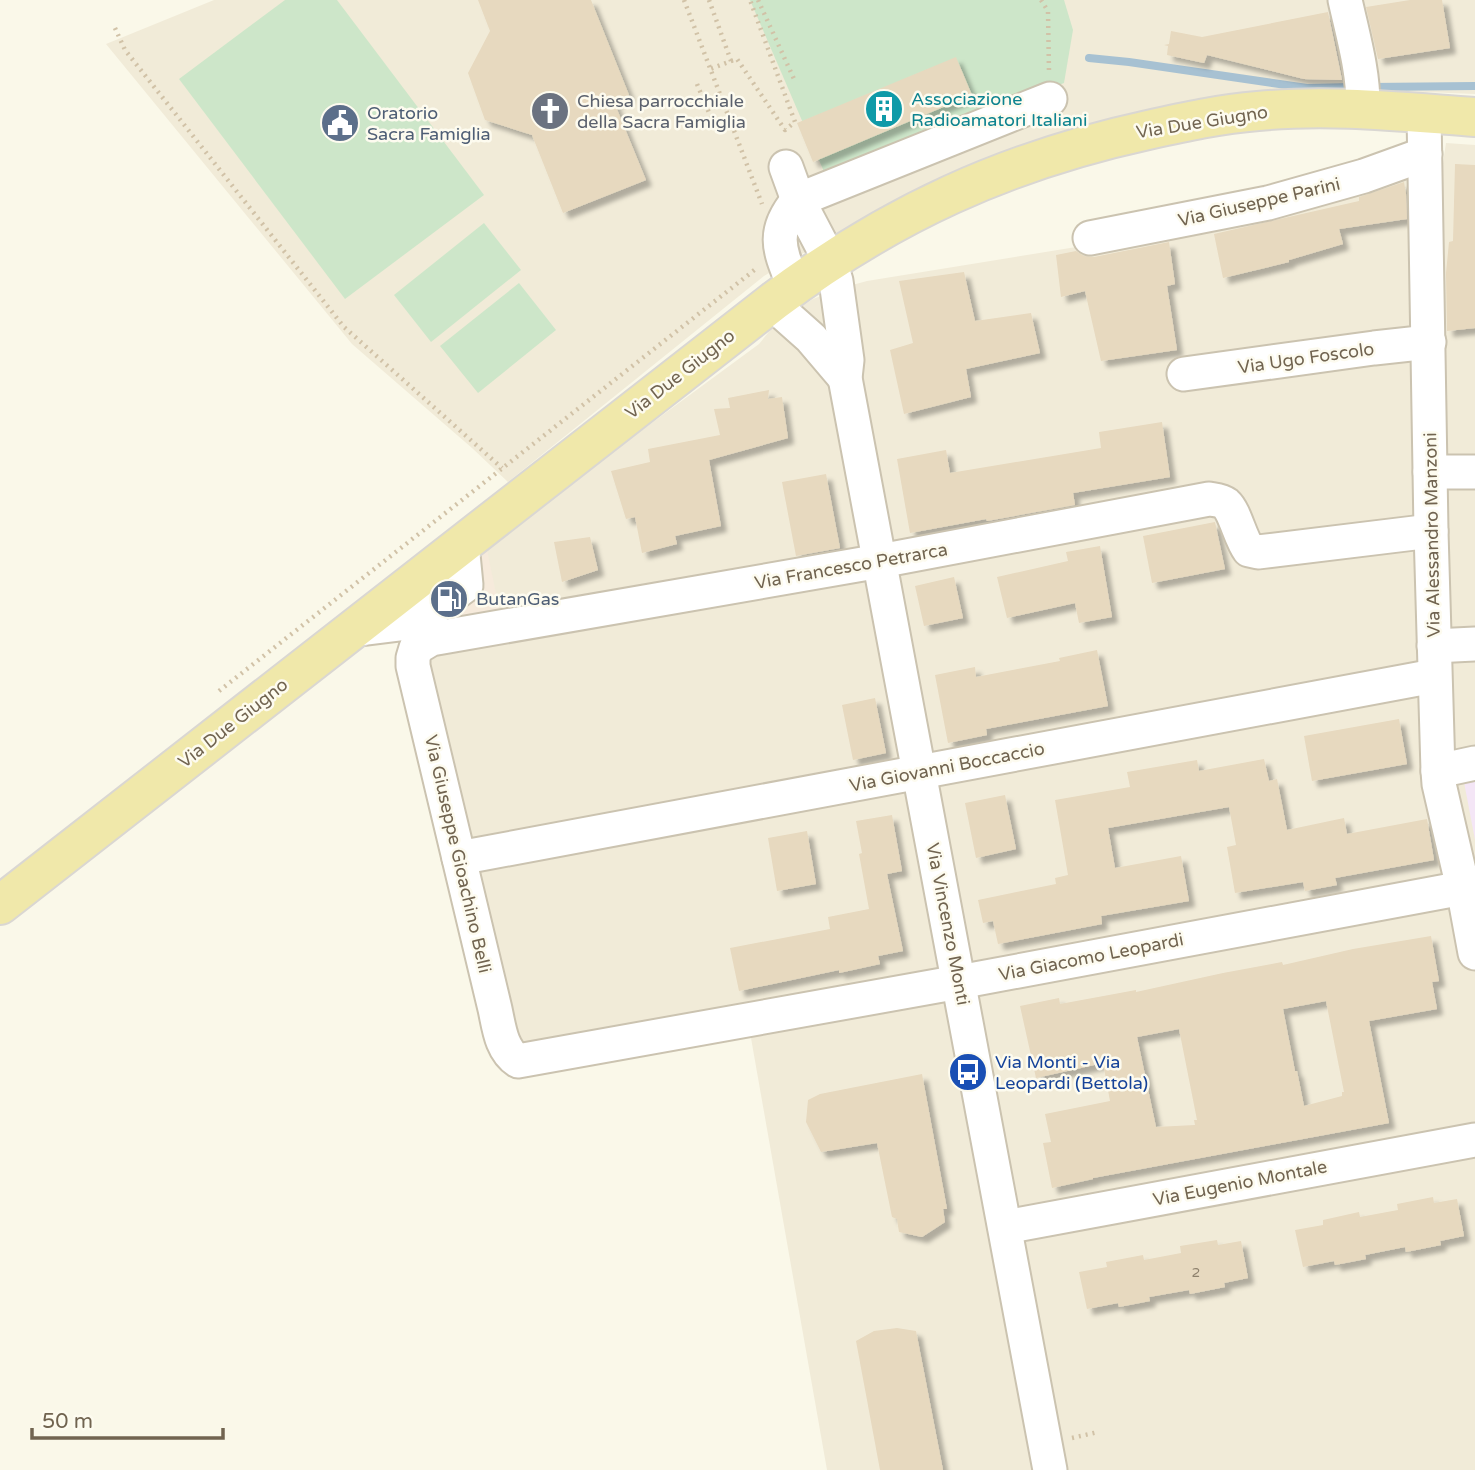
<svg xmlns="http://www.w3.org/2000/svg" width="1475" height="1470" font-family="'Varela Round',sans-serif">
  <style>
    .residential { fill: #f1ebd8 }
    .commercial { fill: #f6eadb }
    .education { fill: #f4e6f6 }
    .green { fill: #cde6c9 }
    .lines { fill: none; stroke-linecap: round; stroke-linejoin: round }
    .stream { stroke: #a7c1d2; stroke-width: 8 }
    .building { fill: #e7d9bf; fill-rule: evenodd; filter: url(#shadow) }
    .minor-casing { stroke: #cbc3b0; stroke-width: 37 }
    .major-casing { stroke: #dad7d2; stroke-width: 42 }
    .path { stroke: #d1c2a7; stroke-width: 4.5; stroke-dasharray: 2 5; stroke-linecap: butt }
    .minor { stroke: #fff; stroke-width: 33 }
    .major { stroke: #f0e8aa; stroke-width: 38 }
    .labels { text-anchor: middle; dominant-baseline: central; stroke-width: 5; stroke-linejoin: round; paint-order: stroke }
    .number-label { font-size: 14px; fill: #8e816c }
    .culture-label { font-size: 18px; fill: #0d838f; stroke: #fdfbef; text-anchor: start }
    .worship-label { font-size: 18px; fill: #5b616d; stroke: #fdfbef; text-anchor: start }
    .service-label { font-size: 18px; fill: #4e5e75; stroke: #fdfbef; text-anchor: start }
    .street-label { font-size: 18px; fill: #716450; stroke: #fdfbef }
    .transit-label { font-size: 18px; fill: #164399; stroke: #fdfbef; text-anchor: start }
  </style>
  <defs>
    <filter id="shadow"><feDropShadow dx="6" dy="6" stdDeviation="2" flood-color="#0004"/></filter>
  </defs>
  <rect width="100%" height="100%" fill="#faf8e9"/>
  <!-- residential -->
  <g class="residential">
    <polygon points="214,0 1475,0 1475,94 1378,90 903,198 846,228 764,276 508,482 472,448 352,344 106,44"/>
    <polygon points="1446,143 1475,145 1475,1470 827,1470 748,1021 523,1061 416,648 486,545 759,344 777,322 813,299 845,287 867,281 1193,228 1376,183 1443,163"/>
  </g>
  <!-- commercial -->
  <polygon class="commercial" points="486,545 501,618 402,635"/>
  <!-- education -->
  <polygon class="education" points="1475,780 1475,840 1464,782"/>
  <!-- green -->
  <g class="green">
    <polygon points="285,0 337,0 484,195 345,299 179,79"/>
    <polygon points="750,0 1064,0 1073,30 1064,83 825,174"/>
    <polygon points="484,223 521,270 431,342 394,295"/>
    <polygon points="519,283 556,330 478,393 440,346"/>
  </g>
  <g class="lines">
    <!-- stream -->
    <g class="stream">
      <polyline points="1089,58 1129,62 1307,88 1353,87"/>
      <polyline points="1369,87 1475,86"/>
    </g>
  </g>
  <!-- building -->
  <g class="building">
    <polygon points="478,0 591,0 629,95 614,102 646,180 563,213 532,135 485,120 468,73 490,31"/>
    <polygon points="1410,0 1442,0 1450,48 1378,59 1366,7"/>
    <polygon points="1328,12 1342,80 1304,79 1207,55 1204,63 1167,55 1168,46 1164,45 1169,44 1171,31 1202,37"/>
    <polygon points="956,57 972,95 813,162 797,123"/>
    <polygon points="1455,164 1475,165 1475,328 1447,331 1446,273 1449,242 1453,241"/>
    <polygon points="1404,182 1406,194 1407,219 1339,229 1343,244 1289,260 1289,262 1223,278 1214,234 1359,201 1359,197"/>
    <polygon points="1169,242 1175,284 1167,286 1177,350 1101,361 1085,291 1061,297 1056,255 1076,251 1084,256 1094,257"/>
    <polygon points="964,272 975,321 1031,313 1040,353 966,369 971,397 904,414 890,350 913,343 899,281"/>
    <polygon points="769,390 768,399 782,397 788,438 709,460 721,526 675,536 677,544 642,553 635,517 626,519 611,471 650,462 648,449 720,435 714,409 730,408 728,398"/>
    <polygon points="1162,422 1170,477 1073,493 1075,505 987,521 986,519 910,533 897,459 946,450 950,473 1101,448 1099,432"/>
    <polygon points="826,474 840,548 796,556 782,482"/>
    <polygon points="1215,522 1225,569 1152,583 1143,536"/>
    <polygon points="590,537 598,570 562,582 554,542"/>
    <polygon points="1100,546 1112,617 1079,623 1075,603 1007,618 997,577 1068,561 1066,552"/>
    <polygon points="954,577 963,618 924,626 915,586"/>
    <polygon points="1097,650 1108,706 986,729 987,735 948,743 935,675 975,667 976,677 1060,661 1059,658"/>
    <polygon points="875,698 886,753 853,760 842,705"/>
    <polygon points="1399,719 1407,764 1312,781 1304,736"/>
    <polygon points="1264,759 1269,781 1277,779 1287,830 1344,818 1347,834 1427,819 1434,860 1335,878 1337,885 1305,891 1303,882 1235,893 1227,847 1236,845 1229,807 1108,828 1115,868 1181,856 1189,901 1101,916 1102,924 998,944 993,921 983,923 978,900 1056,884 1055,878 1068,875 1055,800 1130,787 1127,772 1197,760 1199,771"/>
    <polygon points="1005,795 1016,849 976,858 965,803"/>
    <polygon points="892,815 902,871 887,874 903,951 878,956 880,964 839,973 839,970 739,991 730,948 830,929 828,917 869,909 859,854 862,853 856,821"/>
    <polygon points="807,831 816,884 777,891 768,838"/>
    <path d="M1431,936L1439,981L1432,982L1437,1009L1369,1021L1389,1123L1093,1178V1179L1052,1188L1043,1143L1051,1142L1045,1114L1110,1101L1103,1063L1036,1078L1020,1006L1059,998L1060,1004L1136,990V992L1223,973L1282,962L1283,965L1353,949ZM1326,1001L1344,1092H1342V1096L1304,1106L1297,1071H1295L1283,1009ZM1179,1029L1197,1120H1194L1195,1125L1156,1127L1137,1037Z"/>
    <polygon points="922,1074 947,1209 943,1209 945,1222 922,1237 899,1232 897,1219 892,1217 877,1143 821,1152 806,1122 808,1100 820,1094"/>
    <polygon points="1433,1197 1434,1203 1457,1199 1464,1236 1440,1241 1441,1245 1406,1252 1405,1247 1365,1255 1366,1259 1335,1265 1334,1261 1303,1267 1295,1230 1323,1225 1323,1220 1359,1212 1360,1217 1398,1210 1397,1204"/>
    <polygon points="1217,1240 1218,1245 1241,1241 1248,1278 1224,1283 1225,1287 1190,1294 1189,1290 1149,1297 1150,1301 1119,1307 1118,1303 1087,1309 1079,1272 1107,1267 1106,1262 1143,1255 1144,1260 1181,1253 1180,1246"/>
    <polygon points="897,1328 916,1331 943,1470 880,1470 856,1341 874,1331"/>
  </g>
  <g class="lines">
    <defs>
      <g id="minor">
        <path d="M1345,0C1353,36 1364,73 1363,110"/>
        <polyline points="1424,114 1431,531 1438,771 1439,784 1463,888 1475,953"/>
        <polyline points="786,167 798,200 1050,99"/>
        <polyline points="1090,238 1268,203 1364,176 1425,154"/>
        <path d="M794,286C780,251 770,233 798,200L830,261L836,281L847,360L845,378L1050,1470"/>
        <polyline points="774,301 784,314 811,338 845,378"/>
        <polyline points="1184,374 1374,348 1429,342"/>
        <polyline points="1430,472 1475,472"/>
        <path d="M1431,531L1258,552L1249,550C1240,538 1235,512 1226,504C1221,500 1215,500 1209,499L880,561L431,639L416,648L413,658V666L495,1009C499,1027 501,1050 518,1061L959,982L1463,888"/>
        <polyline points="352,630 416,622 466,585 462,544"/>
        <polyline points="1434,646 1475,644"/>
        <polyline points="1438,771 1475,763"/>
        <polyline points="459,858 1434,676"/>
        <polyline points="1005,1227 1475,1140"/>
      </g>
      <path id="major" d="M0,905L774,301C890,214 1006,161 1148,130C1184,122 1220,114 1258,111C1330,104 1403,112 1475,117"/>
    </defs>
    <!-- minor casing -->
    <use href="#minor" class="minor-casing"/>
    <!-- major casing -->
    <use href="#major" class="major-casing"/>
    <!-- path -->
    <g class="path">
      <polyline points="684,0 762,204"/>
      <polyline points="709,0 731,61 710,69"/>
      <polyline points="758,0 794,79"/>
      <polyline points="1041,0 1048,11 1049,73"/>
      <polyline points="115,28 125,50 344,327 502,468"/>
      <polyline points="731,61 737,59 785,130 795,122 750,0"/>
      <polyline points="697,84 712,120"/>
      <polyline points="219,691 757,268"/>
      <polyline points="1072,1438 1098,1432"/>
    </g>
    <!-- minor -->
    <use href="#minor" class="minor"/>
    <!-- major -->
    <use href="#major" class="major"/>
  </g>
  <!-- icons -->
  <defs>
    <symbol id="building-disc" viewBox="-11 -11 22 22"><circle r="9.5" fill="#0f9aa8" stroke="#fdfbef"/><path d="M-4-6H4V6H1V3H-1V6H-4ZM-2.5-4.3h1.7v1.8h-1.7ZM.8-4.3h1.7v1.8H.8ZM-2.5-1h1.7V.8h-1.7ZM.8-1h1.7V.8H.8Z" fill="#fff"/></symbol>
    <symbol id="church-disc" viewBox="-11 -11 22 22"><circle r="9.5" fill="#6b7280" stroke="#fdfbef"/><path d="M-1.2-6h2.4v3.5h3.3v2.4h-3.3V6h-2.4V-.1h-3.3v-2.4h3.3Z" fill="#fff"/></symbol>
    <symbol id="civic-disc" viewBox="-11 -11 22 22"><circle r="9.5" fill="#5c6f8a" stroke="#fdfbef"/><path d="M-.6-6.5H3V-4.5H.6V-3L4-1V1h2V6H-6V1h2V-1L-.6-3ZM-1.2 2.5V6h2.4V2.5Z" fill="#fff"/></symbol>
    <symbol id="fuel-disc" viewBox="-11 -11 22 22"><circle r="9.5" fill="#5c6f8a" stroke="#fdfbef"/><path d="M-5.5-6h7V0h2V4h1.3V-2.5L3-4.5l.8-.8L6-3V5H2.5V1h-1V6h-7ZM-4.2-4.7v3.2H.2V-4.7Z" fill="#fff"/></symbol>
    <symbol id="bus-disc" viewBox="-11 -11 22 22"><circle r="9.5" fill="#1a4fb4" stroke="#fdfbef"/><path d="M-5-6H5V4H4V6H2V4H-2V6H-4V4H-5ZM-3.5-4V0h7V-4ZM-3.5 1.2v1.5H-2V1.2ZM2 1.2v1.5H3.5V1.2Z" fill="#fff"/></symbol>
  </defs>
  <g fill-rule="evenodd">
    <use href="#building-disc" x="862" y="87" width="44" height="44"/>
    <use href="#church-disc" x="528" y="89" width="44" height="44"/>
    <use href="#civic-disc" x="318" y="101" width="44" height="44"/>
    <use href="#fuel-disc" x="427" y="577" width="44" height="44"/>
    <use href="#bus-disc" x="946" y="1050" width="44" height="44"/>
  </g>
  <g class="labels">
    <!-- number labels -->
    <g class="number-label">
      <text x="1196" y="1272">2</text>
    </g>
    <!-- culture labels -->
    <g class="culture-label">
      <text x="911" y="99">Associazione<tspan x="911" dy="21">Radioamatori Italiani</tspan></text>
    </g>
    <!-- worship labels -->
    <g class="worship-label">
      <text x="577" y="101">Chiesa parrocchiale<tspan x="577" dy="21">della Sacra Famiglia</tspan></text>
    </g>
    <!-- service labels -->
    <g class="service-label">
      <text x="367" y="113">Oratorio<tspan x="367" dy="21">Sacra Famiglia</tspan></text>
      <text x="476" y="599">ButanGas</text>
    </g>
    <!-- street labels -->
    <g class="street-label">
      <text transform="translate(1202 122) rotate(-9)">Via Due Giugno</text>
      <text transform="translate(1259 202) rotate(-13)">Via Giuseppe Parini</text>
      <text transform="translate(1306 358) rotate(-8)">Via Ugo Foscolo</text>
      <text transform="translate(680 374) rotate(-38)">Via Due Giugno</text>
      <text transform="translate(1432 535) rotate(-91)">Via Alessandro Manzoni</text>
      <text transform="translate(851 566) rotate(-10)">Via Francesco Petrarca</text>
      <text transform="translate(233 723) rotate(-38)">Via Due Giugno</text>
      <text transform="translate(947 767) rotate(-11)">Via Giovanni Boccaccio</text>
      <text transform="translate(458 854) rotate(77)">Via Giuseppe Gioachino Belli</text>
      <text transform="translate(948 924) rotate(79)">Via Vincenzo Monti</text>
      <text transform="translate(1091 957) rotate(-11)">Via Giacomo Leopardi</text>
      <text transform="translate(1240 1183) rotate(-11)">Via Eugenio Montale</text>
    </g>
    <!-- transit labels -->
    <g class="transit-label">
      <text x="995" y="1062">Via Monti - Via<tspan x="995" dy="21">Leopardi (Bettola)</tspan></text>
    </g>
  </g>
  <!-- scale -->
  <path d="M32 1428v10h191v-10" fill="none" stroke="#716450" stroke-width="3.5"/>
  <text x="42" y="1428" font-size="21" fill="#716450" stroke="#fdfbef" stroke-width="5" paint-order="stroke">50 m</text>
</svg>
